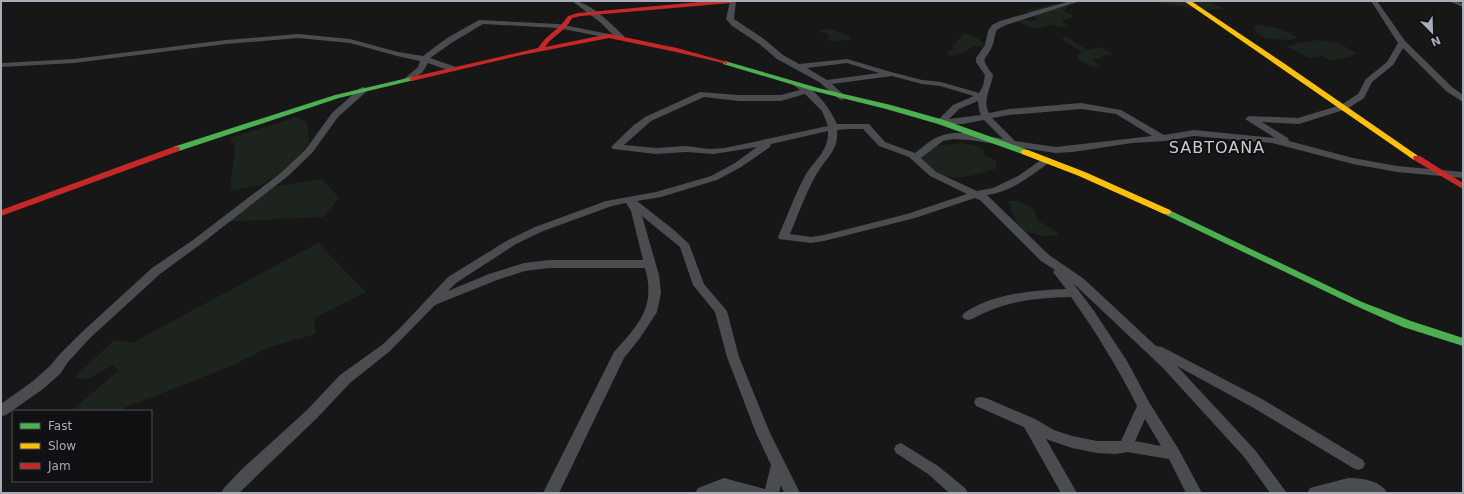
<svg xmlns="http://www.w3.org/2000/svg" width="1464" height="494" font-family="'DejaVu Sans',sans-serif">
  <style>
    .green { fill: #1d241e }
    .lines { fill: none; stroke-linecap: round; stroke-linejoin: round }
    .street { fill: #4b4c50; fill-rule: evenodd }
    .fast { fill: #4caf50; fill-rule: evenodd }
    .slow { fill: #ffc107; fill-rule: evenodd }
    .jam { fill: #c62828; fill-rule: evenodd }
    .labels { text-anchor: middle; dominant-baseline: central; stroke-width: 4; stroke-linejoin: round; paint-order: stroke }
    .quarter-label { font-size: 16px; letter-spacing: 1px; fill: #c9ccd4; stroke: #111113 }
  </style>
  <rect width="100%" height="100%" fill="#171717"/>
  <!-- green -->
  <g class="green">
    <polygon points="1151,1 1210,1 1223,9 1201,10"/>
    <path d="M1054,4L1069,6L1064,11L1075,16L1061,21L1069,26L1061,28C1046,21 1049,28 1036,28C1028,27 1022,24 1015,20C1023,18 1028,23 1038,19L1026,11Z"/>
    <path d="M1257,25C1270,26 1286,29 1297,38L1289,40L1264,38L1256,32L1254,26Z"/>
    <polygon points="828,28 849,36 851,40 832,41 826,39 830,37 826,33 817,32"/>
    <path d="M963,33C971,33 979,38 984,44L982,47L972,46L966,52L950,56L945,52L955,49L952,46L962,36Z"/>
    <polygon points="1067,37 1087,50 1101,47 1113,54 1100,56 1102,58 1092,60 1101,67 1093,68 1078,59 1078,54 1082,53 1061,38"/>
    <polygon points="1317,40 1339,43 1356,53 1350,57 1330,60 1321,56 1309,58 1286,46"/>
    <polygon points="297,117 307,122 309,144 285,170 260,186 230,190 235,148 230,138"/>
    <path d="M962,143L976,146L984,150V153L982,154L995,160L997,168C977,175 948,185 930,168C926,164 923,162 922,155L935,146Z"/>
    <polygon points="322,179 339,198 324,217 218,222 266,188"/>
    <polygon points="1008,201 1019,201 1034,209 1037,220 1057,232 1058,235 1045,236 1022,231 1014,216"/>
    <polygon points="318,243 366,292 314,318 316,334 269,347 231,366 124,408 123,411 71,411 118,371 113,365 88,379 74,378 114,340 132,343"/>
  </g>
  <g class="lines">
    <!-- street -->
    <g class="street">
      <path d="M572,1C590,1 611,24 624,36V40H618L600,22Z"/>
      <path d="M730,1H736L734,19L764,39L783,55L799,64L847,59L891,72L922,80L941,82L979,93L983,86L985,75L976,62V58L985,45L988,31L992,25L1000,21L1070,1H1080L1006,25L998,29C994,33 995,39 993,44C986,63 978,54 993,75C991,88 982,101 989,113L1009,109L1081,103L1121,110L1164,135L1194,130L1275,138L1245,119L1249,116L1298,118L1341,105L1358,94L1366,79L1387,62L1398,43L1371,1H1377L1405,41L1452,87L1463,95V102L1446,91L1403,48L1393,65L1372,82L1364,98L1347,109L1299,124L1262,122L1288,138L1289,141L1353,158L1397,166L1463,172V178L1397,172L1353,164L1272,143L1194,136L1165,141L1132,143L1073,152L1056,153L970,140L953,139L943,141L921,158L936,172L977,191L993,188L1018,176L1044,158H1050L1052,160L1050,162C1031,176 1011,192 987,195L1049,255L1084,279L1156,346L1162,347L1262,399L1363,460L1365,464L1363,468L1358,470L1353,468L1252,407L1177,366L1255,450L1287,493H1270L1245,458L1163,368L1073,283L1094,311L1127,361L1149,402L1179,450L1202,493H1186L1169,459L1127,452L1116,454L1097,453L1072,448L1046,439L1077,493H1061L1024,427L976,406L974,402L976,398L981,397L986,398L1035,419L1054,430L1072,436L1097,441H1121L1137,406C1118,368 1096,332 1071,297C1034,298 1005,301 972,319L968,320L964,319L962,316C965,311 970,310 974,307C1002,293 1035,290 1066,289L1053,272L1055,270L1041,261L980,200L975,198L915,218L824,241L811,243L779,239L778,237C787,217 795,194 806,174C815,160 829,150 828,131L771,144L770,147L741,167L717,180L661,197L637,201L674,230L689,244L704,284L727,311L739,357L770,433L800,493H784L781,485L779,493H730L724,492L720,493H695L698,488L724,478L765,489L771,465L756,433L727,357L715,312L693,285L680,247L642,216L659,275L661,293L657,312L640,338L624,358L559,493H543L614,352C639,324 656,307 645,268H549L525,271L497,280L435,305L390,351L350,383L317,418L239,493H221L224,488L241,470L307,410L340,375L382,345L401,327L448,277L508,240L535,227L606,201L656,192L711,176L735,163L757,147L714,154L686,152L656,154L613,149L611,147L613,145L634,125L645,117L700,92L739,95H781L800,90L792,84L796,82C814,86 830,108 837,124H869L885,142L915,153C922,148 930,140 938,137C957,128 983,136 1003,139L984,120L963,124H938L937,122L938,120L953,105L974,96L940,86L922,84L892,76L832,84L846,97L842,100L839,99L819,82L777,59L758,43L732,26L726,19ZM847,63L879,73L827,80L807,68ZM805,94L822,111L828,126L725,148L709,149L686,146L656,148L624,145L651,121L704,97L739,101H781ZM978,101L979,110L981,115L949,119L959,109ZM1081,109L1116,114L1152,136L1056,147L1015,141L992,118L1009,115ZM849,129H863L879,146L909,157L930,176L967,194L907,214L824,235L811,237L790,234C798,215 805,195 815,177C824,159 839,152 837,130ZM626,203L631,211L643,260H549L524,263L489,274L448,291L456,283L516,244L543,231L612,206ZM1145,419L1161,446L1135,441Z"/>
      <polygon points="1450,1 1463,3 1463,7 1451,2"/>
      <polygon points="479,20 558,24 609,34 613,36 609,38 558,28 483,24 453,42 430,58 456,67 456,71 450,71 428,63 422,73 408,81 404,79 418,67 420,61 397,56 350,43 298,38 226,44 74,63 1,67 1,63 74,59 226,40 298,34 350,39 398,52 423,56 447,38"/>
      <polygon points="363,87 366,88 367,90 366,92 338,117 312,153 288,176 201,244 160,274 90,338 68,362 60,374 43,389 6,415 1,416 1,404 33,381 50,366 58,356 82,332 152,268 193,240 282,172 306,149 332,113 360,88"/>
      <polygon points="901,443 938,466 965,488 968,493 949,493 928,474 896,453 894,449 896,445"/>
      <path d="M1348,478C1360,478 1381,480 1387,493H1364L1361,492L1307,493L1310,488Z"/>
    </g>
    <!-- fast -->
    <g class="fast">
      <polygon points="725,61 818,88 891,105 944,120 1028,150 1029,152 1028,154 1022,154 938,124 886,109 814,91 723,64 723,62"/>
      <polygon points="412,77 415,79 414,80 339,98 179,151 173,151 172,149 173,147 335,95"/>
      <polygon points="1167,209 1362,302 1411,321 1463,338 1463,346 1403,327 1356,306 1164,214 1163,212 1164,210"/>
    </g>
    <!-- slow -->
    <g class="slow">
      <polygon points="1184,1 1191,1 1285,64 1421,158 1420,160 1414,160"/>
      <polygon points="1022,150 1028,150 1085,172 1170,210 1171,212 1170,214 1164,214 1079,176 1022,154 1021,152"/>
    </g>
    <!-- jam -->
    <g class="jam">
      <path d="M711,1H734L731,3L581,16L572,18C566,31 553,35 545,47L609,34L677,48L727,62V64L676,52L609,38L517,56L412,81L409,79L412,77L538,48C546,35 560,29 568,16L578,13Z"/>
      <polygon points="173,147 179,147 180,149 179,151 1,216 1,210"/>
      <polygon points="1414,156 1420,156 1463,183 1463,189 1414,160 1413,158"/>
    </g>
  </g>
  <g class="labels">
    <!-- quarter labels -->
    <g class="quarter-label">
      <text x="1217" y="147">SABTOANA</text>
    </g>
  </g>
  <!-- border -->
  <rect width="1464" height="494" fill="none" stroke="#a8adb8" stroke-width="4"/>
  <!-- legend -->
  <rect x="12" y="410" width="140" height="72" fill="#111113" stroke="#4d4f55"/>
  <rect x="20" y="423" width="20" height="6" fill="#4caf50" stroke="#4d4f55"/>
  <text x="48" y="430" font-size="12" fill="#a8adb8">Fast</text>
  <rect x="20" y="443" width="20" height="6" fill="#ffc107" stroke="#4d4f55"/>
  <text x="48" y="450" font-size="12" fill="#a8adb8">Slow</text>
  <rect x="20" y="463" width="20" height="6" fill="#c62828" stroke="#4d4f55"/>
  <text x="48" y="470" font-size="12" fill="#a8adb8">Jam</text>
  <!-- north arrow -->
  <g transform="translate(1432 32) rotate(157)" stroke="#111113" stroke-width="3" paint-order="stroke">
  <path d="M0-3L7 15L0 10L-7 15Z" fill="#a8adb8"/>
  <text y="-6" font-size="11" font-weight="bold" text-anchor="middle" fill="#a8adb8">N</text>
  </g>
</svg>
